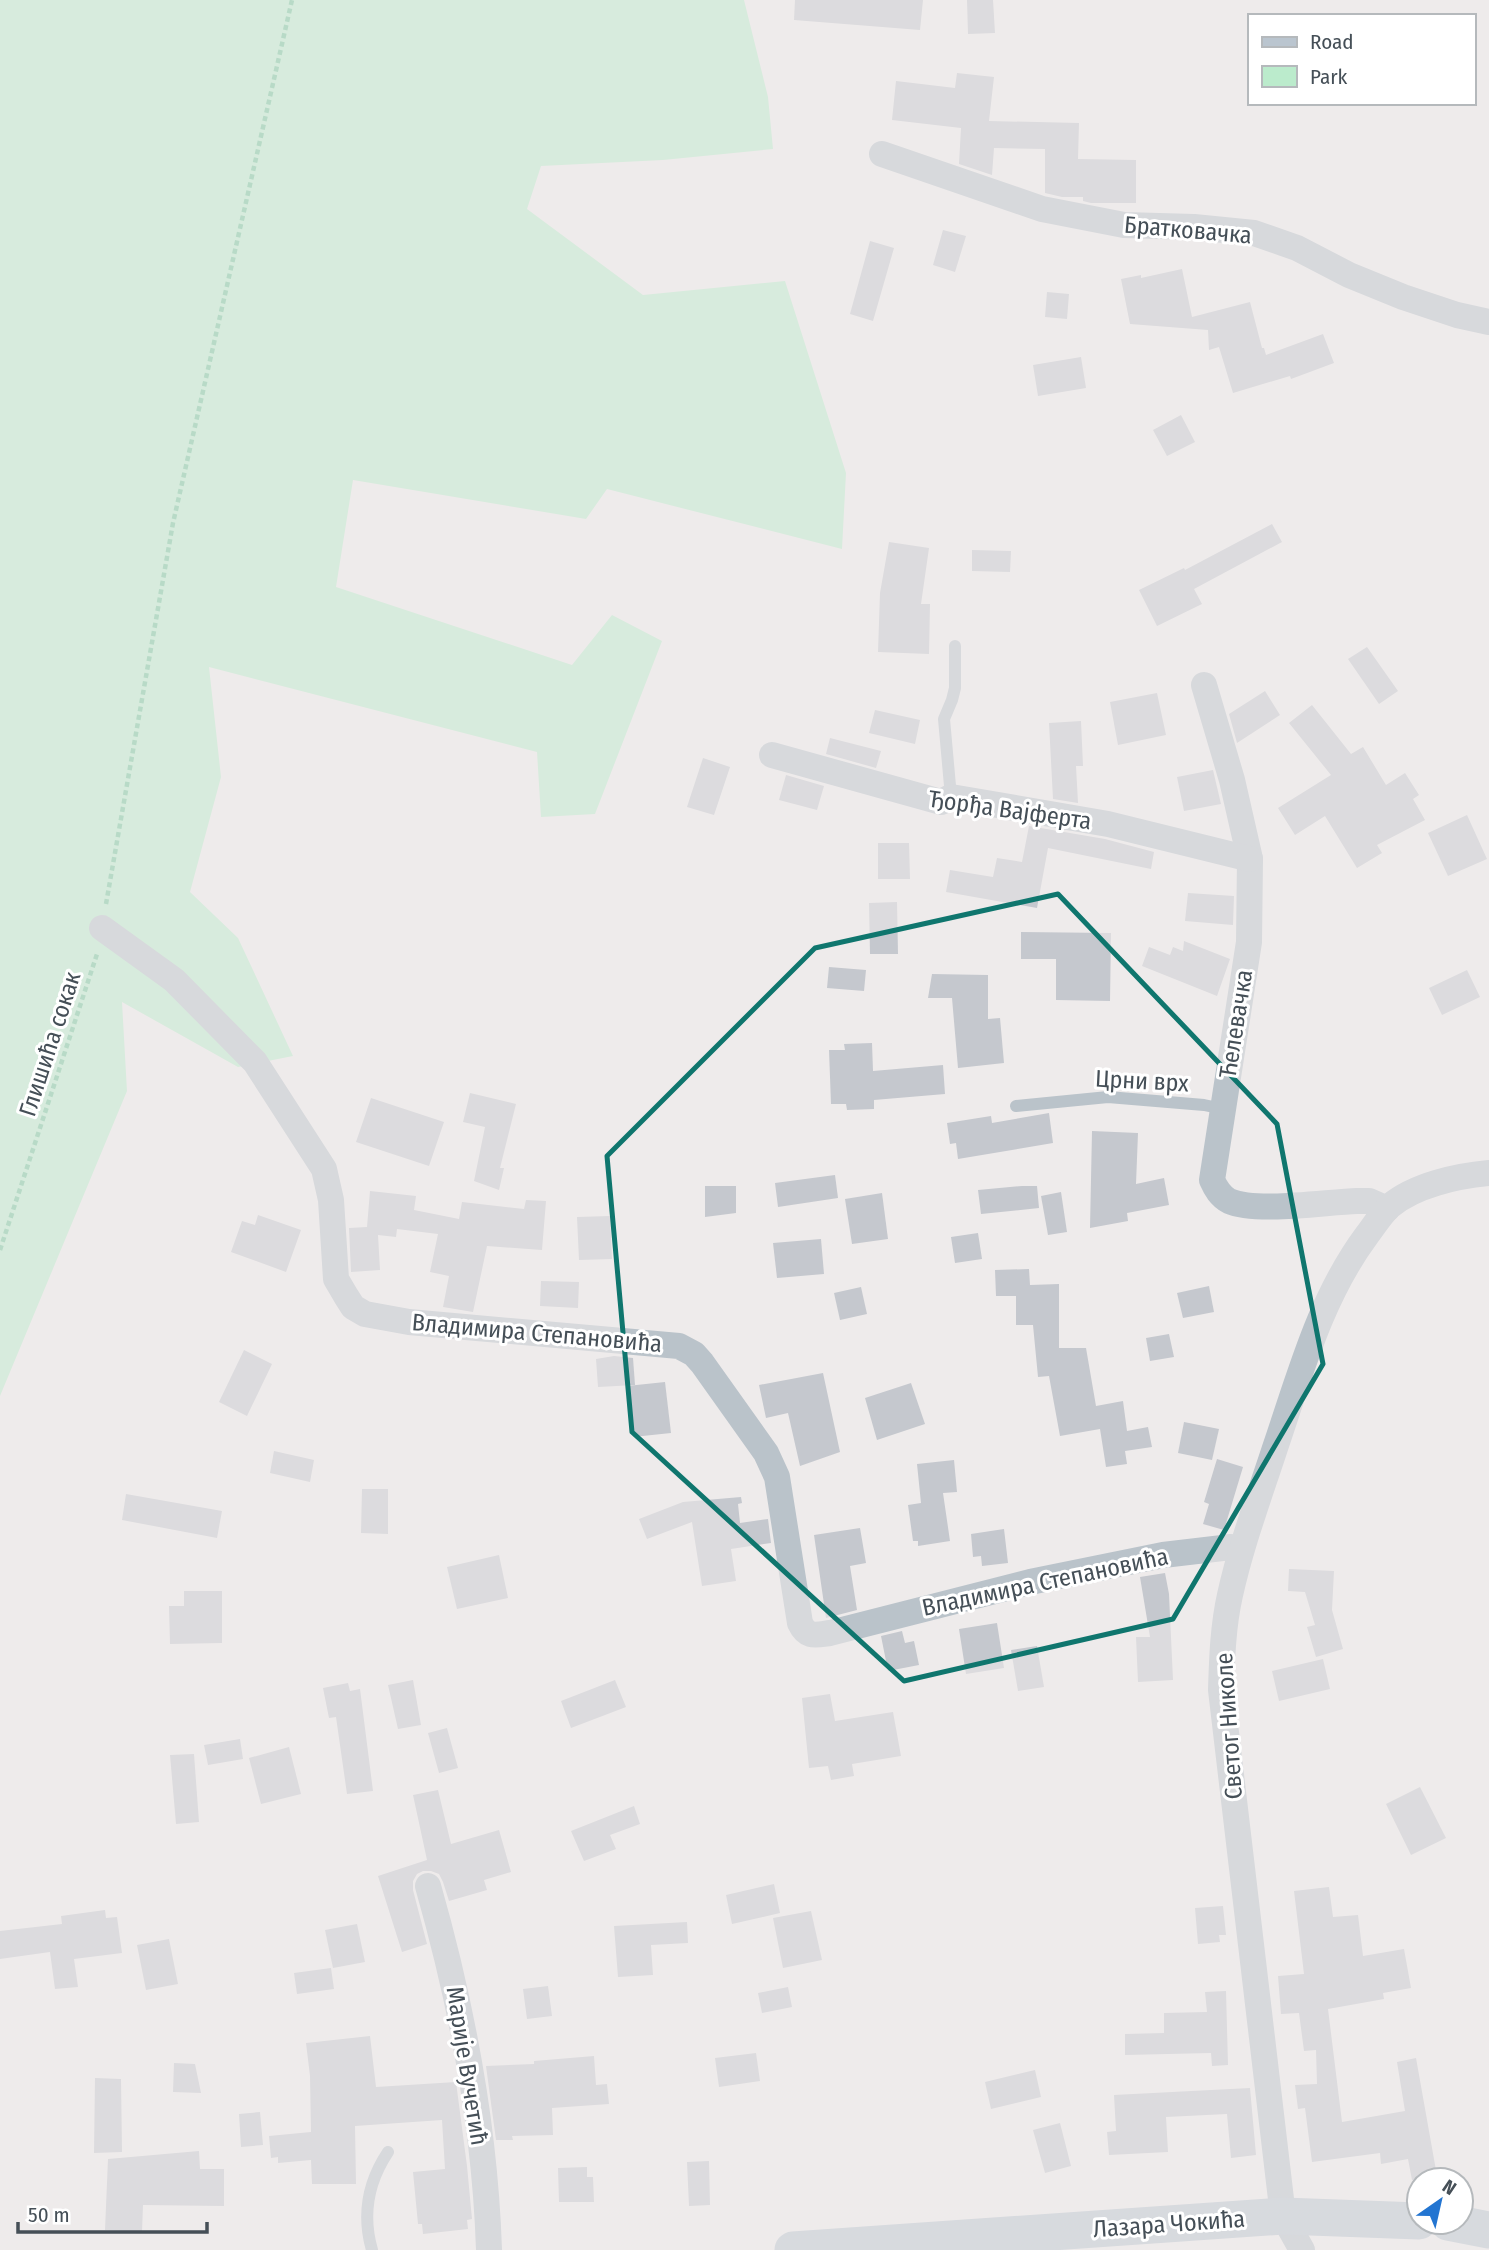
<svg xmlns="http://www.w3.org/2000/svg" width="1489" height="2250" font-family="'Fira Sans Condensed',sans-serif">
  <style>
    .green { fill: #bbebcc }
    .building { fill: #c5c8ce }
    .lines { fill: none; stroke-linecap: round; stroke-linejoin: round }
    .path { stroke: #75c69b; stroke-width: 4.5; stroke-dasharray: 5 3.5; stroke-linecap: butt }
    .lane { stroke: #bac3ca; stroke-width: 12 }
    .street { stroke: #bac3ca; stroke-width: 26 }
    .secondary { stroke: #bac5cf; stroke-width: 37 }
    .marked { fill: none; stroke: #0f766e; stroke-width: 5; stroke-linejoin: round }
    .labels { text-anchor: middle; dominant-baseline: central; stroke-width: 6; stroke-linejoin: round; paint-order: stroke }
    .street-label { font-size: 24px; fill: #454f57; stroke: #fff }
  </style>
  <rect width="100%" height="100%" fill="#eeebeb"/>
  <!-- green -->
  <polygon class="green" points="0,0 744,0 768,97 773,149 663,160 541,166 527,209 643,295 785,281 846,473 842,549 607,489 586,519 353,480 336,587 572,665 612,615 662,641 595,814 541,817 537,752 209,667 221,777 190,892 238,938 293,1056 238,1067 122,1002 127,1091 0,1396"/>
  <!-- building -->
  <g class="building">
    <polygon points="795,0 923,0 920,30 794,20"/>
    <polygon points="967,0 993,0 995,33 968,34"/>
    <polygon points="957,73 994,77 989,121 1079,123 1078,159 1136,160 1136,203 1091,203 1083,201 1083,197 1062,197 1045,193 1045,149 994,148 992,175 959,164 961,128 892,120 896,81 955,88"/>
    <polygon points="943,230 966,236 955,272 933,265"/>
    <polygon points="870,241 894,248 873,321 850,314"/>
    <polygon points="1182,269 1192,317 1250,302 1262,348 1264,348 1266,355 1323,334 1334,363 1291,379 1290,376 1233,393 1219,347 1209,350 1208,330 1130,324 1121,279 1141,275 1141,278"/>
    <polygon points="1047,292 1069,294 1067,319 1045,317"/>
    <polygon points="1081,357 1086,388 1038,396 1033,365"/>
    <polygon points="1181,415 1195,442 1167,456 1153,430"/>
    <polygon points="1272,524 1282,542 1194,589 1202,604 1157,626 1139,590 1184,568 1185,570"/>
    <polygon points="889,542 929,548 921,604 930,604 929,654 878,652 880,593"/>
    <polygon points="972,550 1011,551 1010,572 972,571"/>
    <polygon points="1367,647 1398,691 1379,704 1348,659"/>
    <polygon points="1265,691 1280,715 1237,743 1229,714"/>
    <polygon points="1157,693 1166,735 1118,745 1110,702"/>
    <polygon points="1312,705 1351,754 1363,747 1386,785 1405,773 1419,795 1413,799 1425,820 1377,845 1382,853 1357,868 1325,816 1295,835 1278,808 1331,775 1289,723"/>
    <polygon points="875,710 920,720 915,744 869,733"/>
    <polygon points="1081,721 1083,766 1076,766 1078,803 1053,799 1049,723"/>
    <polygon points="830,738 881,751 876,768 826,754"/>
    <polygon points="703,758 730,767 714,815 687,807"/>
    <polygon points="1213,770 1221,804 1184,811 1177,777"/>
    <polygon points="786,775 824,786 817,810 779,800"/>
    <polygon points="1467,815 1487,859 1448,876 1428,833"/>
    <polygon points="1029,826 1105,839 1154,852 1151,869 1048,848 1037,908 946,892 950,870 993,877 997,858 1022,862"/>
    <polygon points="878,843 909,843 910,879 878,879"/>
    <polygon points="1188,893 1234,896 1233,925 1185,921"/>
    <polygon points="897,902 898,954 870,954 869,903"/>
    <polygon points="1021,932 1111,933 1110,1001 1056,1000 1056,959 1021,959"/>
    <polygon points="1184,941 1230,959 1217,996 1142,966 1149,947 1170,955 1173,947 1183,951"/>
    <polygon points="829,967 866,970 864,991 827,988"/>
    <polygon points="1467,970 1480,997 1442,1015 1429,988"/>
    <polygon points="932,974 988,975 988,1019 1000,1018 1004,1063 958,1068 952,998 928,998"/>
    <polygon points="872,1043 873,1071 943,1065 945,1094 874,1100 874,1109 847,1110 846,1104 831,1104 829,1050 845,1050 844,1044"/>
    <polygon points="470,1093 516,1104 500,1168 504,1168 499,1190 474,1181 485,1127 463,1122"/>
    <polygon points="371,1098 444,1122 429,1166 356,1142"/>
    <polygon points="1049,1113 1053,1143 958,1159 956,1143 950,1144 947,1123 991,1116 992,1123"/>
    <polygon points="1092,1131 1138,1133 1136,1184 1164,1178 1169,1205 1127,1213 1128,1221 1090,1228"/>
    <polygon points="835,1175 838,1198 778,1207 775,1183"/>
    <polygon points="705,1186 736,1186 736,1213 705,1217"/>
    <polygon points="1022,1186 1037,1186 1039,1208 981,1214 978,1190"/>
    <polygon points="370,1191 416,1196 414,1210 459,1219 462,1202 524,1209 526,1200 546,1201 542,1250 487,1246 473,1312 443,1307 449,1276 430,1272 438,1234 397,1229 396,1237 378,1235 380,1270 351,1272 349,1228 367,1227"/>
    <polygon points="1061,1192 1067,1232 1048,1235 1041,1196"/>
    <polygon points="882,1193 888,1239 852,1244 845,1199"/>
    <polygon points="258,1215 301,1230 286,1272 231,1252 242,1221 255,1225"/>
    <polygon points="610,1216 612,1259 579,1260 577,1217"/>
    <polygon points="978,1233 982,1259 955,1263 951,1237"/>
    <polygon points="821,1239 824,1274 777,1278 773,1243"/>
    <polygon points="1029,1269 1030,1285 1059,1284 1059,1348 1086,1348 1096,1406 1123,1401 1127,1431 1148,1427 1152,1447 1125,1451 1127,1464 1106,1467 1100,1429 1060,1436 1049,1376 1038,1377 1033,1325 1016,1325 1016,1296 996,1296 995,1270"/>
    <polygon points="541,1281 579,1282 578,1308 540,1306"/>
    <polygon points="1209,1286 1214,1312 1183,1318 1177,1293"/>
    <polygon points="861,1287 867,1314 840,1320 834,1293"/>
    <polygon points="1169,1334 1174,1357 1150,1361 1146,1338"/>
    <polygon points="244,1350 272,1364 247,1416 219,1402"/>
    <polygon points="614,1356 633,1358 635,1385 598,1387 596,1359"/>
    <polygon points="823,1373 840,1452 800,1466 788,1413 766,1418 759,1385"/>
    <polygon points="665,1382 671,1433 633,1437 627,1386"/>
    <polygon points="911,1383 925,1424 877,1440 865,1398"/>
    <polygon points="1184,1422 1219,1429 1212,1460 1178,1453"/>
    <polygon points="274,1451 314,1460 310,1482 270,1473"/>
    <polygon points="1217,1459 1243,1467 1224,1530 1203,1524 1209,1504 1204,1502"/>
    <polygon points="954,1460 957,1492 943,1493 950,1541 918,1546 918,1541 913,1541 908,1505 921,1503 917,1464"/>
    <polygon points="362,1489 388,1489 388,1534 361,1533"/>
    <polygon points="126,1494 222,1511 217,1538 122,1520"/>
    <polygon points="741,1497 742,1503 738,1504 740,1523 768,1519 771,1543 731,1549 736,1581 702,1586 692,1522 647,1539 639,1519 683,1502"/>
    <polygon points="860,1528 866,1563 850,1566 857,1610 826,1618 814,1535"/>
    <polygon points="1004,1529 1008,1563 982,1566 981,1556 973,1557 971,1534"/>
    <polygon points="499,1555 508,1598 457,1609 447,1567"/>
    <polygon points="1289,1569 1334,1571 1332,1610 1343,1649 1316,1657 1307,1627 1315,1625 1305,1592 1288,1591"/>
    <polygon points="1165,1573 1169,1594 1173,1680 1138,1682 1136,1637 1150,1637 1140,1577"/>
    <polygon points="184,1591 222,1591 222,1643 170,1644 169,1606 184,1606"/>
    <polygon points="997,1623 1004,1668 966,1674 959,1629"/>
    <polygon points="902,1631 905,1643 914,1641 919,1665 888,1671 881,1636"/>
    <polygon points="1037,1646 1044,1687 1018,1691 1011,1650"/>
    <polygon points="1323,1659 1330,1689 1279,1701 1272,1671"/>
    <polygon points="413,1680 421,1725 398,1729 388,1685"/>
    <polygon points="615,1680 626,1707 571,1728 561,1701"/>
    <polygon points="348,1683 350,1691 360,1689 373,1791 347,1794 336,1717 329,1718 323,1688"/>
    <polygon points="830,1694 835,1721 893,1712 901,1756 852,1764 854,1776 831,1780 828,1766 809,1768 802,1698"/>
    <polygon points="447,1728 458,1768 439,1773 428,1733"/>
    <polygon points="240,1739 243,1759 208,1765 204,1745"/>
    <polygon points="289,1747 301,1794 261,1804 249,1758"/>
    <polygon points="194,1754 199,1822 176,1824 170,1755"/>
    <polygon points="1420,1787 1446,1838 1411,1855 1386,1804"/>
    <polygon points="438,1790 451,1844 499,1830 511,1872 484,1880 487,1890 449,1901 443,1882 439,1874 431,1871 423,1871 417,1874 413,1881 413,1890 427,1944 402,1952 378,1876 427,1860 413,1795"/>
    <polygon points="634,1806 640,1824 610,1835 616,1849 584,1861 571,1831"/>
    <polygon points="774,1884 780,1913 732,1924 726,1895"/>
    <polygon points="1329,1887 1333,1917 1358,1915 1363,1956 1404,1949 1411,1988 1383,1993 1384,1999 1328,2009 1342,2122 1405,2111 1397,2062 1416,2058 1437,2176 1412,2180 1408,2159 1381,2164 1380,2153 1312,2162 1305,2108 1298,2109 1295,2085 1317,2084 1316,2050 1304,2051 1299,2013 1281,2014 1278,1976 1304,1974 1294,1891"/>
    <polygon points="1223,1906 1226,1935 1219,1935 1220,1942 1198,1944 1195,1908"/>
    <polygon points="105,1910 106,1918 117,1917 122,1953 74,1959 78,1987 55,1989 50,1952 0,1959 0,1931 62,1924 61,1916"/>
    <polygon points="811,1911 822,1960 783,1968 773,1918"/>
    <polygon points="687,1922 688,1943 651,1945 653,1975 618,1977 614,1926"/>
    <polygon points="357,1924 365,1962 333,1968 325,1930"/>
    <polygon points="169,1939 178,1984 146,1990 137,1945"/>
    <polygon points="331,1968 334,1989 297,1994 294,1973"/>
    <polygon points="548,1986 552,2016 527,2019 523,1989"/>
    <polygon points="788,1987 792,2007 762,2013 758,1993"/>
    <polygon points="1226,1991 1228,2065 1212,2066 1211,2053 1125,2055 1125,2034 1164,2033 1164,2013 1207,2012 1205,1992"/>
    <polygon points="370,2036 376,2087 456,2082 467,2166 472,2219 467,2220 468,2229 423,2234 422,2224 418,2224 413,2172 445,2169 442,2120 355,2126 356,2184 312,2184 311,2160 278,2163 278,2157 271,2158 269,2136 311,2132 310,2076 306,2043"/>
    <polygon points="756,2053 760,2081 719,2087 715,2058"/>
    <polygon points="594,2056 596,2085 607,2084 609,2104 552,2108 553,2135 512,2136 513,2140 496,2140 486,2066 534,2064 534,2061"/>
    <polygon points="174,2063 195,2064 201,2093 173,2092"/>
    <polygon points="1035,2070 1041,2097 991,2109 985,2082"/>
    <polygon points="95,2078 121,2079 122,2152 94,2153"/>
    <polygon points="1250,2088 1256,2155 1231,2158 1227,2114 1166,2117 1168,2152 1109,2155 1107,2132 1116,2131 1114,2095"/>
    <polygon points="260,2112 263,2145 241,2147 239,2114"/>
    <polygon points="1060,2123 1071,2166 1045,2173 1033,2130"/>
    <polygon points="199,2151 200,2169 224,2169 224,2206 143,2205 142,2232 105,2230 108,2159"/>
    <polygon points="709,2161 710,2205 689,2206 687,2162"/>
    <polygon points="587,2167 587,2177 593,2177 594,2202 559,2202 558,2168"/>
  </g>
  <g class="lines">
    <!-- path -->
    <g class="path">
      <polyline points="106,904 173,523 292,0"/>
      <polyline points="0,1250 97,954"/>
    </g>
    <!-- lane -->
    <g class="lane">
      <polyline points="951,797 944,719 952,700 955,688 955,646"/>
      <polyline points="1016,1106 1108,1097 1204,1105 1223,1109"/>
      <path d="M372,2250C362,2215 368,2182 388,2152"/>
    </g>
    <!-- street -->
    <g class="street">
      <polyline points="882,154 1042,209 1124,225 1194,227 1254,233 1297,248 1349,275 1403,297 1457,315 1489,322"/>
      <path d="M1204,685L1232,780L1250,859L1249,942L1212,1180C1216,1189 1220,1196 1229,1201C1257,1213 1325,1202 1357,1201H1369L1387,1209"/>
      <polyline points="772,755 941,802 951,797 1108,824 1250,859"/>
      <path d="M102,928L174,980L255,1062L324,1169L331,1200L336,1279L346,1296L353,1307L365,1314L409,1322L679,1346L694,1354L702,1363L766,1453L777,1477L800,1623C807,1638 815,1635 830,1633L1030,1582L1163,1555L1231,1547L1241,1551"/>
      <path d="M428,1886C462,2005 485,2126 489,2250"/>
      <path d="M1302,2250L1283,2216L1221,1690C1222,1658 1223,1626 1230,1595C1241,1545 1259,1497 1275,1448C1300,1375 1320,1298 1367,1235C1374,1226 1381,1214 1390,1206C1415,1185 1457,1176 1489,1173"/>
    </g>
    <!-- secondary -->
    <g class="secondary">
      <polyline points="1448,2222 1489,2230"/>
      <polyline points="793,2250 1283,2216 1419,2221"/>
    </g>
  </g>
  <!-- marked area -->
  <path d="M0 0H1489V2250H0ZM1058,894L1277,1124L1323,1364L1173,1619L904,1681L632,1432L607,1156L815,948Z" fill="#eeebeb" fill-opacity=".55" fill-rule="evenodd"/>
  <path class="marked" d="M1058,894L1277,1124L1323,1364L1173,1619L904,1681L632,1432L607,1156L815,948Z"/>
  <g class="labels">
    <!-- street labels -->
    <g class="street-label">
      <text transform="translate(1188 230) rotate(5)">Братковачка</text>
      <text transform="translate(1010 810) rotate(8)">Ђорђа Вајферта</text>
      <text transform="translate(1236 1024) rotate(-81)">Ћелевачка</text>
      <text transform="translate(50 1044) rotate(-72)">Глишића сокак</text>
      <text transform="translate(1142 1081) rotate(3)">Црни врх</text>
      <text transform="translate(537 1333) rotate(5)">Владимира Степановића</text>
      <text transform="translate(1045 1582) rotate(-12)">Владимира Степановића</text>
      <text transform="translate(1229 1726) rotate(-94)">Светог Николе</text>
      <text transform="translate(467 2066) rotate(81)">Марије Вучетић</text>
      <text transform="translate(1169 2224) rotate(-4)">Лазара Чокића</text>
    </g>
  </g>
  <!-- legend -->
  <rect x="1248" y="14" width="228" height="91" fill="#ffffff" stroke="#b5b9bc" stroke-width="2"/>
  <rect x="1262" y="37" width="35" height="10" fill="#bac5cf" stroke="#b5b9bc" stroke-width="2"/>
  <text x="1310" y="49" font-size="21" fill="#454f57">Road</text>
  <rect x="1262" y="66" width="35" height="21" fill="#bbebcc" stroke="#b5b9bc" stroke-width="2"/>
  <text x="1310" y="84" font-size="21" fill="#454f57">Park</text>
  <!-- north arrow -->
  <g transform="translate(1440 2201) rotate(34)"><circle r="33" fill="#ffffff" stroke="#b5b9bc" stroke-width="2"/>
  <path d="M0-5L12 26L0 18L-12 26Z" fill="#2375d1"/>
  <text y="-10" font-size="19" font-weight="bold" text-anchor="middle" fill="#454f57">N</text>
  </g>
  <!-- scale -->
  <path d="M18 2222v10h189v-10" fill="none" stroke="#454f57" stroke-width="3.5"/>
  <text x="28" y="2222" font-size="21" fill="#454f57" stroke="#ffffff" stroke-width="5" paint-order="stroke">50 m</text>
</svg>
